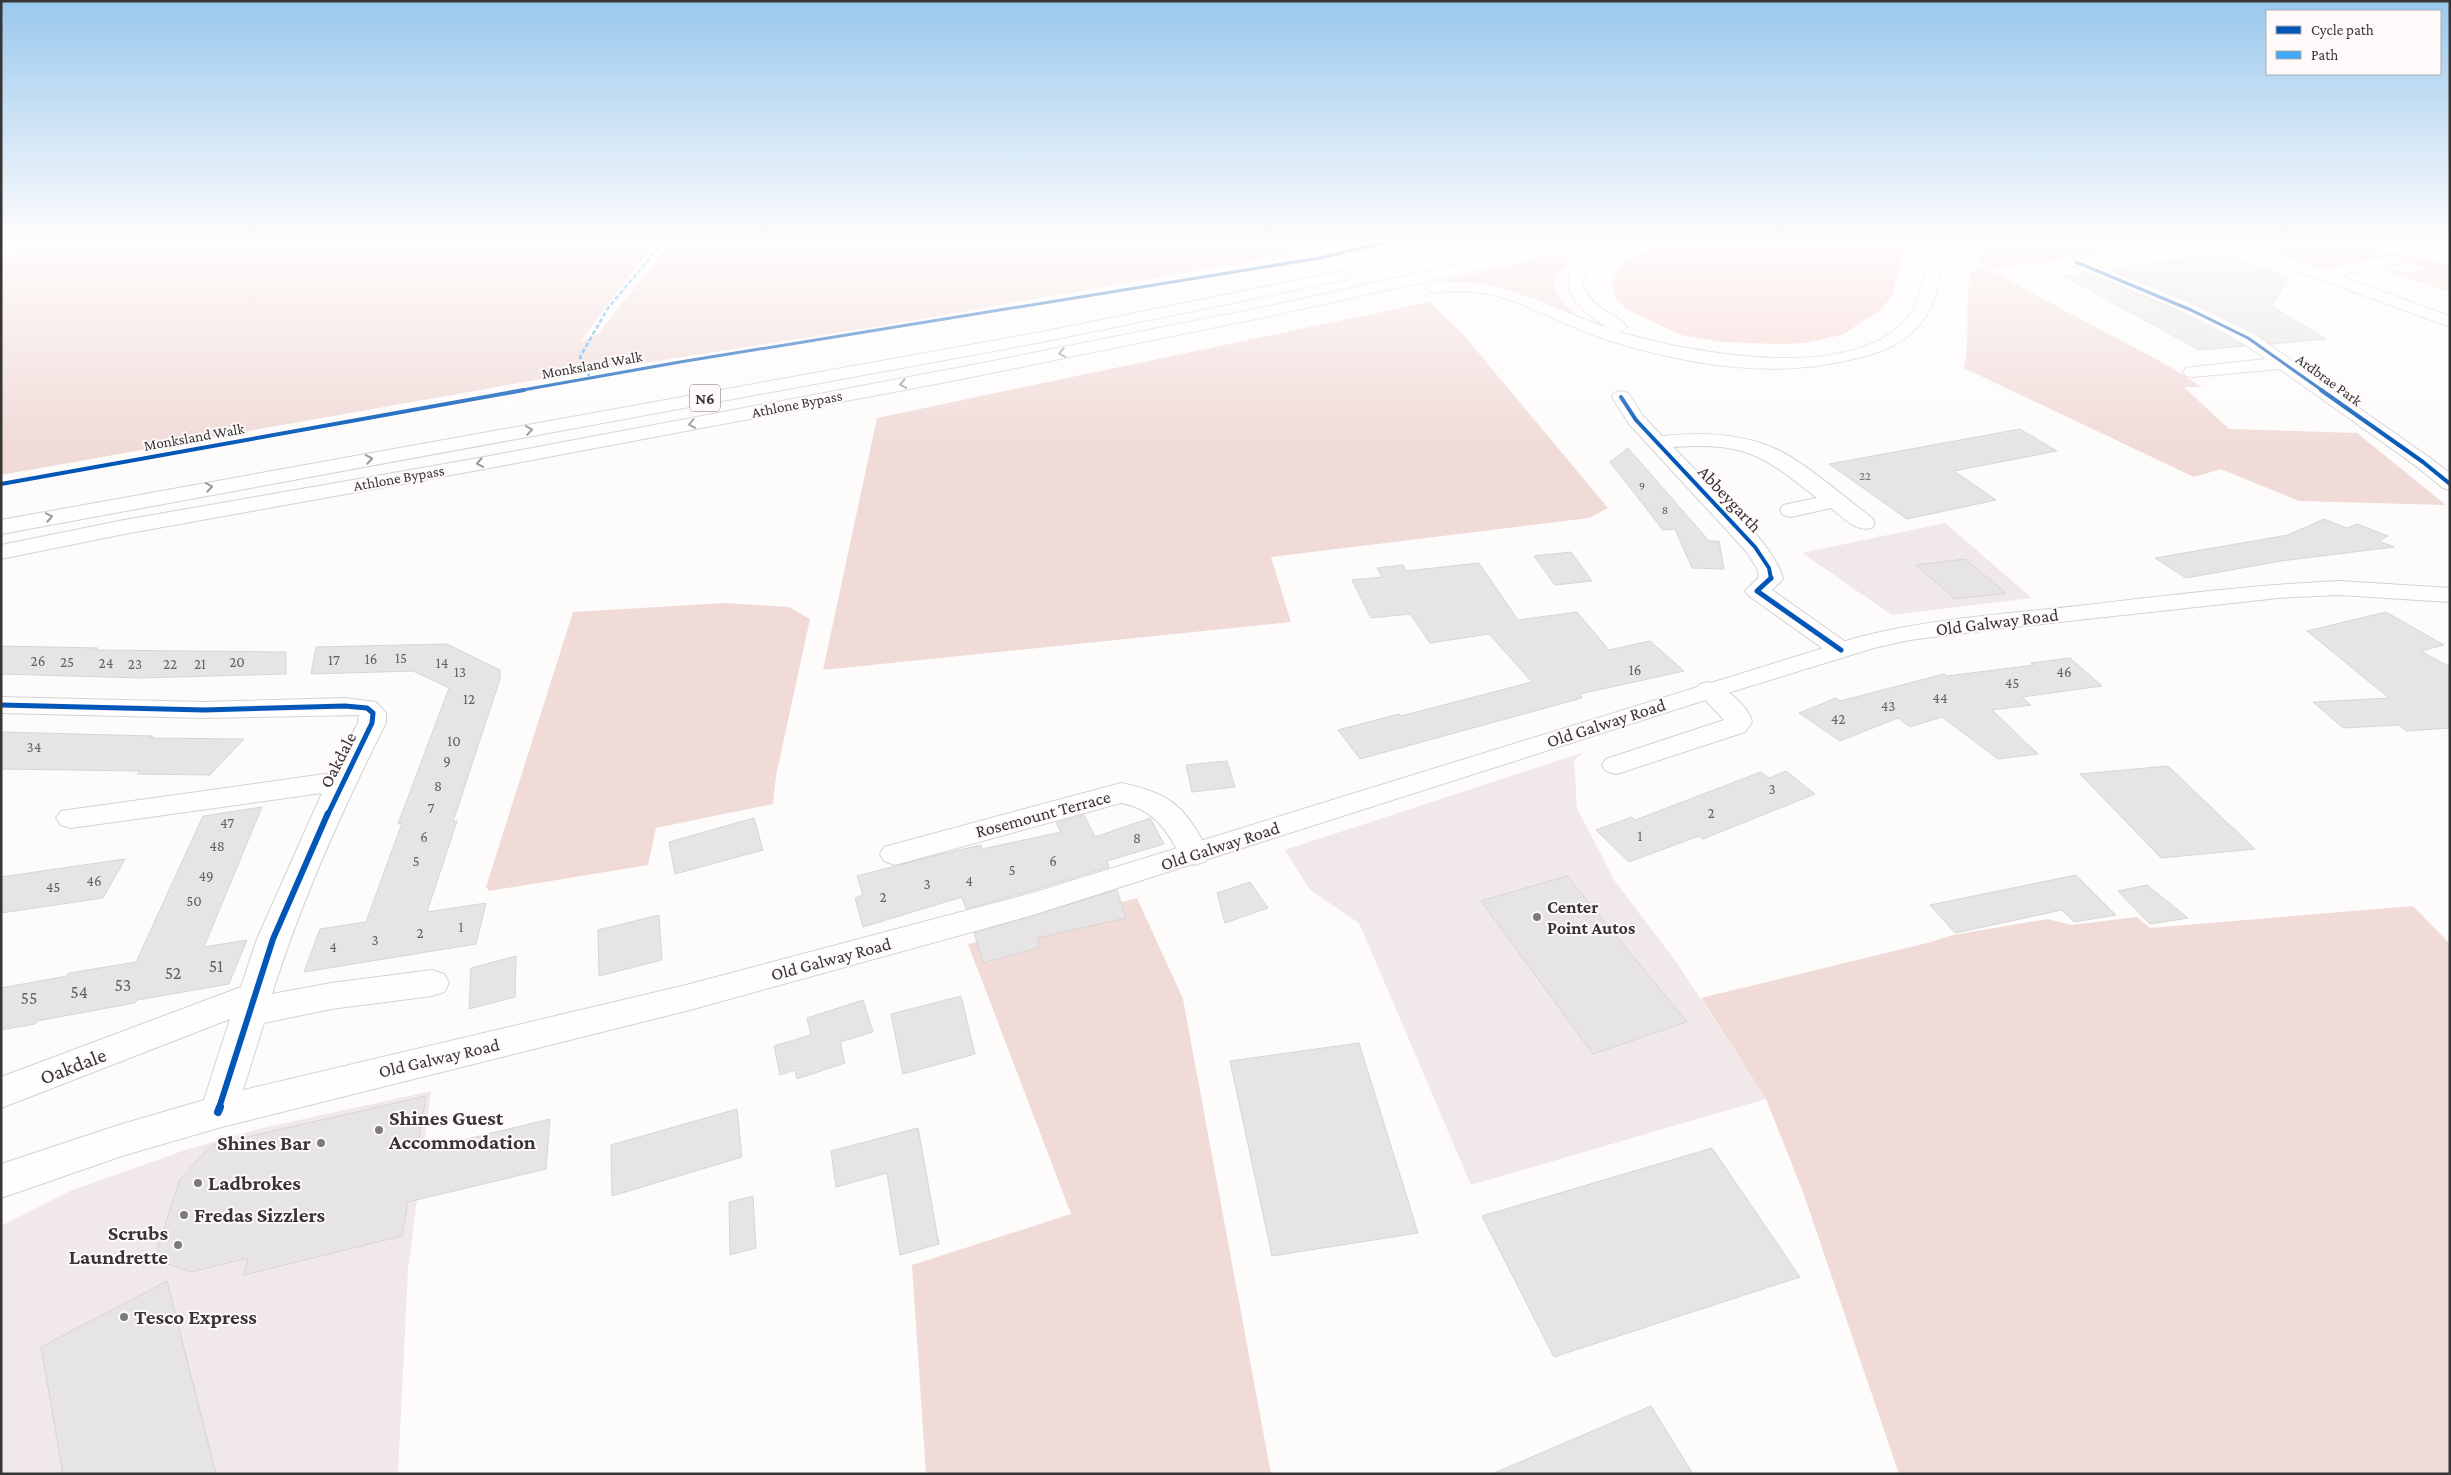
<svg xmlns="http://www.w3.org/2000/svg" width="2451" height="1475" font-family="'Crimson Pro',serif">
  <style>
    .built { fill: #f1e9e9 }
    .green { fill: #f0dbd8 }
    .forest { fill: #f4d6d1 }
    .building { fill: #e6e4e4; stroke: #d7d5d5 }
    .lines { fill: none; stroke-linecap: round; stroke-linejoin: round }
    .street-casing { stroke: #d4d2d2; stroke-width: 2 }
    .secondary-casing { stroke: #d4d2d2; stroke-width: 2 }
    .highway-casing { stroke: #d4d2d2; stroke-width: 2 }
    .street { fill: #fffefe; fill-rule: evenodd }
    .secondary { fill: #fffefe; fill-rule: evenodd }
    .highway { fill: #fffefe; fill-rule: evenodd }
    .quiet { stroke: #3fa9f5; stroke-width: 2.5; stroke-dasharray: 4.5 2.5; stroke-linecap: butt }
    .cycleway-far4-casing { stroke: #fffafa; stroke-width: 5 }
    .cycleway-far3-casing { stroke: #fffafa; stroke-width: 6 }
    .cycleway-far2-casing { stroke: #fffafa; stroke-width: 8 }
    .cycleway-far1-casing { stroke: #fffafa; stroke-width: 9 }
    .cycleway-casing { stroke: #fffafa; stroke-width: 11 }
    .cycleway-far4 { stroke: #0057b8; stroke-width: 3 }
    .cycleway-far3 { stroke: #0057b8; stroke-width: 4 }
    .cycleway-far2 { stroke: #0057b8; stroke-width: 5 }
    .cycleway-far1 { stroke: #0057b8; stroke-width: 6 }
    .cycleway { stroke: #0057b8; stroke-width: 8 }
    .oneway { stroke: #9b9a9a }
    .poi-dot { fill: #7d7a7a; stroke: #fffafa; stroke-width: 2 }
    .labels { text-anchor: middle; dominant-baseline: central; stroke-width: 4; stroke-linejoin: round; paint-order: stroke }
    .far-number-label { font-size: 12px; fill: #636161 }
    .far-street-label { font-size: 15px; fill: #373535; stroke: #fffafa }
    .number-label { font-size: 15px; fill: #636161 }
    .shield { fill: #fffafa; stroke: #737070; stroke-width: 1 }
    .shield-label { font-size: 16px; font-weight: bold; fill: #373535 }
    .street-label { font-size: 18px; fill: #373535; stroke: #fffafa }
    .poi-label { font-size: 18px; font-weight: bold; fill: #373535; stroke: #fffafa; text-anchor: start }
    .near-number-label { font-size: 18px; fill: #636161 }
    .near-street-label { font-size: 21px; fill: #373535; stroke: #fffafa }
    .near-poi-label { font-size: 21px; font-weight: bold; fill: #373535; stroke: #fffafa; text-anchor: start }
  </style>
  <rect width="100%" height="100%" fill="#fefbfb"/>
  <!-- built -->
  <g class="built">
    <polygon points="1945,523 2032,598 1892,615 1802,553"/>
    <polygon points="1584,752 1574,760 1577,808 1614,880 1677,963 1766,1099 1471,1185 1359,923 1310,890 1285,850"/>
    <polygon points="431,1091 408,1269 398,1474 1,1474 1,1226 70,1191 185,1150 263,1128"/>
  </g>
  <!-- green -->
  <g class="green">
    <polygon points="39,240 656,240 580,342 598,334 673,240 1374,240 886,325 542,379 1,475 1,258"/>
    <path d="M1990,240H2122L2144,249L1987,269L2169,366L2202,387H2184L2229,429L2357,433L2446,505L2299,501L2221,469L2194,477L1964,368C1971,336 1964,303 1971,271L1986,268L1976,257Z"/>
    <polygon points="2231,240 2327,240 2450,264 2450,292 2381,269 2408,272 2424,268 2389,256 2319,269"/>
    <path d="M1595,246C1581,253 1553,268 1555,287C1556,300 1572,310 1580,318C1527,291 1499,283 1439,282Z"/>
    <polygon points="1429,302 1461,332 1608,508 1589,518 1271,557 1291,622 823,670 877,418"/>
    <polygon points="725,603 789,607 810,619 776,776 773,804 656,828 648,865 489,891 486,887 573,612"/>
    <polygon points="1137,898 1183,999 1271,1474 926,1474 912,1265 1071,1214 968,944"/>
    <polygon points="2413,906 2450,944 2450,1474 1899,1474 1803,1192 1766,1099 1701,998 1931,942 1953,935 2048,919 2071,925 2137,917 2150,928"/>
  </g>
  <!-- forest -->
  <polygon class="forest" points="1679,240 1909,240 1905,245 1893,293 1883,308 1842,335 1804,343 1776,344 1723,342 1681,335 1626,309 1616,298 1612,282 1619,267 1637,255"/>
  <!-- building -->
  <g class="building">
    <polygon points="2222,253 2289,277 2272,306 2326,339 2271,344 2255,332 2198,304 2111,269"/>
    <polygon points="2085,273 2171,308 2244,346 2199,350 2064,276"/>
    <polygon points="2020,429 2057,451 1954,471 1996,500 1907,519 1829,464"/>
    <polygon points="1628,448 1709,541 1719,541 1724,569 1692,568 1675,529 1663,530 1610,462"/>
    <polygon points="2324,519 2347,528 2357,524 2388,536 2379,541 2394,547 2281,561 2186,578 2155,558 2288,535"/>
    <polygon points="1571,552 1592,581 1555,585 1534,556"/>
    <polygon points="1965,559 2006,593 1955,599 1916,565"/>
    <polygon points="1479,563 1518,620 1577,612 1609,650 1650,641 1684,671 1580,694 1582,698 1360,759 1338,730 1399,714 1401,716 1532,682 1489,634 1430,643 1410,614 1371,618 1352,580 1382,577 1377,568 1403,565 1406,571"/>
    <polygon points="2386,612 2444,645 2421,651 2450,667 2450,728 2406,731 2399,725 2343,728 2313,702 2389,698 2307,631"/>
    <polygon points="447,644 500,670 500,679 453,822 457,821 427,912 486,903 476,944 304,972 320,929 366,922 402,823 398,824 449,688 413,671 311,674 316,647"/>
    <polygon points="1,646 98,648 96,650 286,652 286,674 141,678 1,674"/>
    <polygon points="2070,658 2102,686 2022,697 2031,705 1992,710 2038,754 1998,759 1942,717 1910,727 1898,718 1840,741 1799,713 1836,698 1840,701 1944,674 1947,676 2034,665 2031,663"/>
    <polygon points="1,732 153,736 150,738 244,739 210,775 137,774 140,771 1,769"/>
    <polygon points="1227,761 1235,787 1192,792 1186,765"/>
    <polygon points="2168,766 2255,849 2161,858 2080,774"/>
    <polygon points="1786,771 1815,794 1703,839 1699,836 1629,862 1596,830 1632,817 1635,820 1761,772 1769,778"/>
    <polygon points="262,807 204,947 247,940 229,984 137,1000 135,1003 37,1021 35,1024 1,1030 1,988 67,976 69,973 136,962 203,816"/>
    <polygon points="1084,815 1095,837 1150,818 1164,844 1107,861 1109,867 1031,891 966,909 962,897 863,927 855,898 863,895 857,876 946,853 981,845 982,849 1061,832 1056,823"/>
    <polygon points="754,818 763,850 675,874 669,842"/>
    <polygon points="125,859 103,898 1,913 1,877"/>
    <polygon points="2076,875 2116,915 2074,922 2062,910 1955,933 1930,905"/>
    <polygon points="1567,876 1687,1022 1593,1054 1481,901"/>
    <polygon points="1250,882 1268,908 1225,923 1217,893"/>
    <polygon points="2147,885 2188,918 2150,924 2118,891"/>
    <polygon points="1117,890 1126,918 1037,938 1040,947 983,963 974,933"/>
    <polygon points="659,915 662,960 599,976 598,930"/>
    <polygon points="516,956 515,997 469,1009 471,968"/>
    <polygon points="961,996 975,1054 903,1074 891,1014"/>
    <polygon points="863,1000 873,1032 840,1042 845,1063 797,1079 795,1070 780,1075 774,1046 811,1035 807,1018"/>
    <polygon points="1359,1043 1418,1233 1272,1256 1230,1061"/>
    <polygon points="426,1096 417,1151 550,1119 546,1169 408,1202 402,1236 244,1275 248,1258 191,1272 154,1259 180,1179 212,1145"/>
    <polygon points="737,1109 742,1157 612,1196 611,1145"/>
    <polygon points="918,1128 939,1244 900,1255 887,1173 836,1187 831,1151"/>
    <polygon points="1712,1148 1800,1277 1554,1357 1482,1216"/>
    <polygon points="753,1196 756,1248 730,1255 729,1202"/>
    <polygon points="167,1281 216,1474 63,1474 41,1347"/>
    <polygon points="1651,1406 1693,1474 1492,1474"/>
  </g>
  <g class="lines">
    <defs>
      <g id="street">
        <polygon points="2219,240 2241,240 2321,269 2395,256 2400,258 2403,261 2400,264 2339,276 2450,316 2450,327 2221,243"/>
        <path d="M2076,257L2197,306L2254,334L2430,458L2450,473V490L2443,488L2416,466L2280,369L2192,377L2186,376L2183,372L2186,368L2192,367L2266,359C2208,317 2137,293 2070,265L2068,262Z"/>
        <path d="M1621,391L1628,393L1643,416L1662,436C1703,432 1746,433 1782,452C1813,469 1844,497 1872,518L1875,523L1872,528C1855,532 1844,518 1831,508L1791,517L1783,515L1780,510L1783,505L1817,498C1762,455 1746,442 1673,447C1700,475 1776,545 1783,579L1772,590L1850,645L1854,650L1850,655L1841,658L1832,655L1749,596L1745,591L1759,577L1757,568L1746,551L1629,424L1612,397L1614,393Z"/>
        <path d="M1709,682C1724,686 1749,706 1752,722L1745,732L1626,771L1616,774L1606,771L1602,765L1606,759L1724,720L1696,690L1700,684Z"/>
        <path d="M1,697L204,702L345,698L376,702L386,713V723C342,810 301,901 272,994L331,983L432,970L444,974L449,983L444,992L432,996L331,1009L264,1023L236,1112L231,1123L218,1128L205,1123L200,1112L230,1019L1,1108V1077L241,987L257,939L322,793L71,828L61,825L56,818L61,811L332,773L358,723L359,715L204,718L1,713Z"/>
        <path d="M1121,783C1174,794 1185,808 1210,854L1206,861L1195,865L1184,861C1168,833 1156,809 1121,803L895,865L884,861L880,854L884,847Z"/>
      </g>
      <path id="secondary" d="M2339,581L2450,588V602L2339,595L2278,598L2005,628L1909,640L1874,648L1718,696L1033,915L686,1011L218,1128L122,1156L1,1198V1164L122,1124L218,1096L686,985L1032,893L1859,637C1930,619 2005,614 2078,606C2165,596 2252,585 2339,581Z"/>
      <g id="highway">
        <polygon points="1466,240 1494,240 1492,243 1407,268 1399,263 1401,260"/>
        <polygon points="1568,240 1597,240 1590,245 1265,317 962,379 479,470 124,534 1,559 1,545 124,520 479,458 962,367 1265,307"/>
        <path d="M1620,240H1645L1643,243C1618,251 1556,267 1596,304C1605,312 1620,317 1627,327L1619,332C1691,353 1855,385 1909,316C1925,295 1924,264 1933,240H1948C1938,266 1941,297 1924,319C1907,343 1881,353 1853,359C1771,380 1684,364 1604,339C1572,328 1542,311 1510,300C1489,292 1465,290 1443,292C1436,293 1430,294 1426,288C1430,282 1440,282 1447,282C1506,279 1554,310 1608,328C1551,294 1557,258 1620,240Z"/>
        <polygon points="1343,271 1351,276 1349,279 1042,342 1,534 1,520 1042,332"/>
      </g>
    </defs>
    <!-- street casing -->
    <use href="#street" class="street-casing"/>
    <!-- secondary casing -->
    <use href="#secondary" class="secondary-casing"/>
    <!-- highway casing -->
    <use href="#highway" class="highway-casing"/>
    <!-- street -->
    <use href="#street" class="street"/>
    <!-- secondary -->
    <use href="#secondary" class="secondary"/>
    <!-- highway -->
    <use href="#highway" class="highway"/>
    <!-- quiet -->
    <polyline class="quiet" points="590,378 580,357 608,308 665,240"/>
    <defs>
      <g id="cycleway-far4">
        <polyline points="2076,262 2191,310 2248,338 2323,391"/>
        <polyline points="517,391 680,362 1320,258 1395,240"/>
      </g>
      <g id="cycleway-far3">
        <polyline points="2321,390 2423,462 2450,484"/>
        <polyline points="1621,397 1636,420 1755,547 1769,568 1771,579"/>
        <polyline points="1,484 524,390"/>
      </g>
      <g id="cycleway-far2">
        <polyline points="1771,578 1757,591 1841,650"/>
        <polyline points="1,705 204,710 345,706 367,708 373,713 372,723 328,814"/>
      </g>
      <polyline id="cycleway-far1" points="219,1108 273,939 328,813"/>
      <polyline id="cycleway" points="218,1112 220,1107"/>
    </defs>
    <!-- cycleway-far4 casing -->
    <use href="#cycleway-far4" class="cycleway-far4-casing"/>
    <!-- cycleway-far3 casing -->
    <use href="#cycleway-far3" class="cycleway-far3-casing"/>
    <!-- cycleway-far2 casing -->
    <use href="#cycleway-far2" class="cycleway-far2-casing"/>
    <!-- cycleway-far1 casing -->
    <use href="#cycleway-far1" class="cycleway-far1-casing"/>
    <!-- cycleway casing -->
    <use href="#cycleway" class="cycleway-casing"/>
    <!-- cycleway-far4 -->
    <use href="#cycleway-far4" class="cycleway-far4"/>
    <!-- cycleway-far3 -->
    <use href="#cycleway-far3" class="cycleway-far3"/>
    <!-- cycleway-far2 -->
    <use href="#cycleway-far2" class="cycleway-far2"/>
    <!-- cycleway-far1 -->
    <use href="#cycleway-far1" class="cycleway-far1"/>
    <!-- cycleway -->
    <use href="#cycleway" class="cycleway"/>
  </g>
  <!-- one-way arrows -->
  <defs><path id="oneway-chevron" d="M-2-3.5L2.5 0L-2 3.5" fill="none" stroke-width="1.6" stroke-linecap="round" stroke-linejoin="round" transform="scale(1.25)"/></defs>
  <g class="oneway">
    <use href="#oneway-chevron" transform="translate(1062 353) rotate(169)"/>
    <use href="#oneway-chevron" transform="translate(903 384) rotate(169)"/>
    <use href="#oneway-chevron" transform="translate(692 424) rotate(169)"/>
    <use href="#oneway-chevron" transform="translate(529 430) rotate(-10)"/>
    <use href="#oneway-chevron" transform="translate(369 459) rotate(-10)"/>
    <use href="#oneway-chevron" transform="translate(480 463) rotate(170)"/>
    <use href="#oneway-chevron" transform="translate(209 487) rotate(-10)"/>
    <use href="#oneway-chevron" transform="translate(49 517) rotate(-11)"/>
  </g>
  <!-- sky -->
  <linearGradient id="sky" x2="0" y2="1"><stop stop-color="#99c8ed"/><stop offset="0.54" stop-color="#fffdfd"/><stop offset="1" stop-color="#fffdfd" stop-opacity="0"/></linearGradient>
  <rect width="2451" height="447" fill="url(#sky)"/>
  <!-- markers -->
  <g class="poi-dot">
    <circle cx="1537" cy="917" r="5"/>
    <circle cx="379" cy="1130" r="5"/>
    <circle cx="321" cy="1143" r="5"/>
    <circle cx="198" cy="1183" r="5"/>
    <circle cx="184" cy="1215" r="5"/>
    <circle cx="178" cy="1245" r="5"/>
    <circle cx="124" cy="1317" r="5"/>
  </g>
  <g class="labels">
    <!-- far-number labels -->
    <g class="far-number-label">
      <text x="1865" y="476">22</text>
      <text x="1642" y="486">9</text>
      <text x="1665" y="510">8</text>
    </g>
    <!-- far-street labels -->
    <g class="far-street-label">
      <text transform="translate(592 365) rotate(-10)">Monksland Walk</text>
      <text transform="translate(2329 380) rotate(36)">Ardbrae Park</text>
      <text transform="translate(797 404) rotate(-11)">Athlone Bypass</text>
      <text transform="translate(194 437) rotate(-10)">Monksland Walk</text>
      <text transform="translate(399 478) rotate(-10)">Athlone Bypass</text>
    </g>
    <!-- number labels -->
    <g class="number-label">
      <text x="401" y="658">15</text>
      <text x="371" y="659">16</text>
      <text x="334" y="660">17</text>
      <text x="38" y="661">26</text>
      <text x="67" y="662">25</text>
      <text x="237" y="662">20</text>
      <text x="106" y="663">24</text>
      <text x="442" y="663">14</text>
      <text x="135" y="664">23</text>
      <text x="170" y="664">22</text>
      <text x="200" y="664">21</text>
      <text x="1635" y="670">16</text>
      <text x="460" y="672">13</text>
      <text x="2064" y="672">46</text>
      <text x="2012" y="683">45</text>
      <text x="1940" y="698">44</text>
      <text x="469" y="699">12</text>
      <text x="1888" y="706">43</text>
      <text x="1838" y="719">42</text>
      <text x="454" y="741">10</text>
      <text x="34" y="747">34</text>
      <text x="447" y="761">9</text>
      <text x="438" y="786">8</text>
      <text x="1772" y="789">3</text>
      <text x="431" y="808">7</text>
      <text x="1711" y="813">2</text>
      <text x="227" y="823">47</text>
      <text x="1640" y="836">1</text>
      <text x="424" y="837">6</text>
      <text x="1137" y="838">8</text>
      <text x="217" y="846">48</text>
      <text x="416" y="861">5</text>
      <text x="1053" y="861">6</text>
      <text x="1012" y="870">5</text>
      <text x="206" y="876">49</text>
      <text x="94" y="881">46</text>
      <text x="969" y="881">4</text>
      <text x="927" y="884">3</text>
      <text x="53" y="887">45</text>
      <text x="883" y="897">2</text>
      <text x="194" y="901">50</text>
      <text x="461" y="927">1</text>
      <text x="420" y="933">2</text>
      <text x="375" y="940">3</text>
      <text x="333" y="947">4</text>
    </g>
    <!-- shield labels -->
    <rect class="shield" x="690" y="384.5" width="30" height="27" rx="4"/>
    <g class="shield-label">
      <text x="705" y="398">N6</text>
    </g>
    <!-- street labels -->
    <g class="street-label">
      <text transform="translate(1730 499) rotate(47)">Abbeygarth</text>
      <text transform="translate(1997 622) rotate(-7)">Old Galway Road</text>
      <text transform="translate(1606 723) rotate(-18)">Old Galway Road</text>
      <text transform="translate(338 760) rotate(-63)">Oakdale</text>
      <text transform="translate(1043 814) rotate(-15)">Rosemount Terrace</text>
      <text transform="translate(1220 846) rotate(-18)">Old Galway Road</text>
      <text transform="translate(831 959) rotate(-15)">Old Galway Road</text>
      <text transform="translate(439 1058) rotate(-13)">Old Galway Road</text>
    </g>
    <!-- poi labels -->
    <g class="poi-label">
      <text x="1547" y="907">Center<tspan x="1547" dy="21">Point Autos</tspan></text>
    </g>
    <!-- near-number labels -->
    <g class="near-number-label">
      <text x="216" y="966">51</text>
      <text x="173" y="973">52</text>
      <text x="123" y="985">53</text>
      <text x="79" y="992">54</text>
      <text x="29" y="998">55</text>
    </g>
    <!-- near-street labels -->
    <g class="near-street-label">
      <text transform="translate(73 1066) rotate(-21)">Oakdale</text>
    </g>
    <!-- near-poi labels -->
    <g class="near-poi-label">
      <text x="389" y="1118">Shines Guest<tspan x="389" dy="24">Accommodation</tspan></text>
      <text x="311" y="1143" text-anchor="end">Shines Bar</text>
      <text x="208" y="1183">Ladbrokes</text>
      <text x="194" y="1215">Fredas Sizzlers</text>
      <text x="168" y="1233" text-anchor="end">Scrubs<tspan x="168" dy="24">Laundrette</tspan></text>
      <text x="134" y="1317">Tesco Express</text>
    </g>
  </g>
  <!-- border -->
  <rect width="2451" height="1475" fill="none" stroke="#373535" stroke-width="5"/>
  <!-- legend -->
  <rect x="2266" y="10" width="175" height="65" fill="#fffafa" stroke="#afabab"/>
  <rect x="2276" y="26" width="25" height="8" fill="#0057b8" stroke="#afabab"/>
  <text x="2311" y="35" font-size="15" fill="#373535">Cycle path</text>
  <rect x="2276" y="51" width="25" height="8" fill="#3fa9f5" stroke="#afabab"/>
  <text x="2311" y="60" font-size="15" fill="#373535">Path</text>
</svg>
